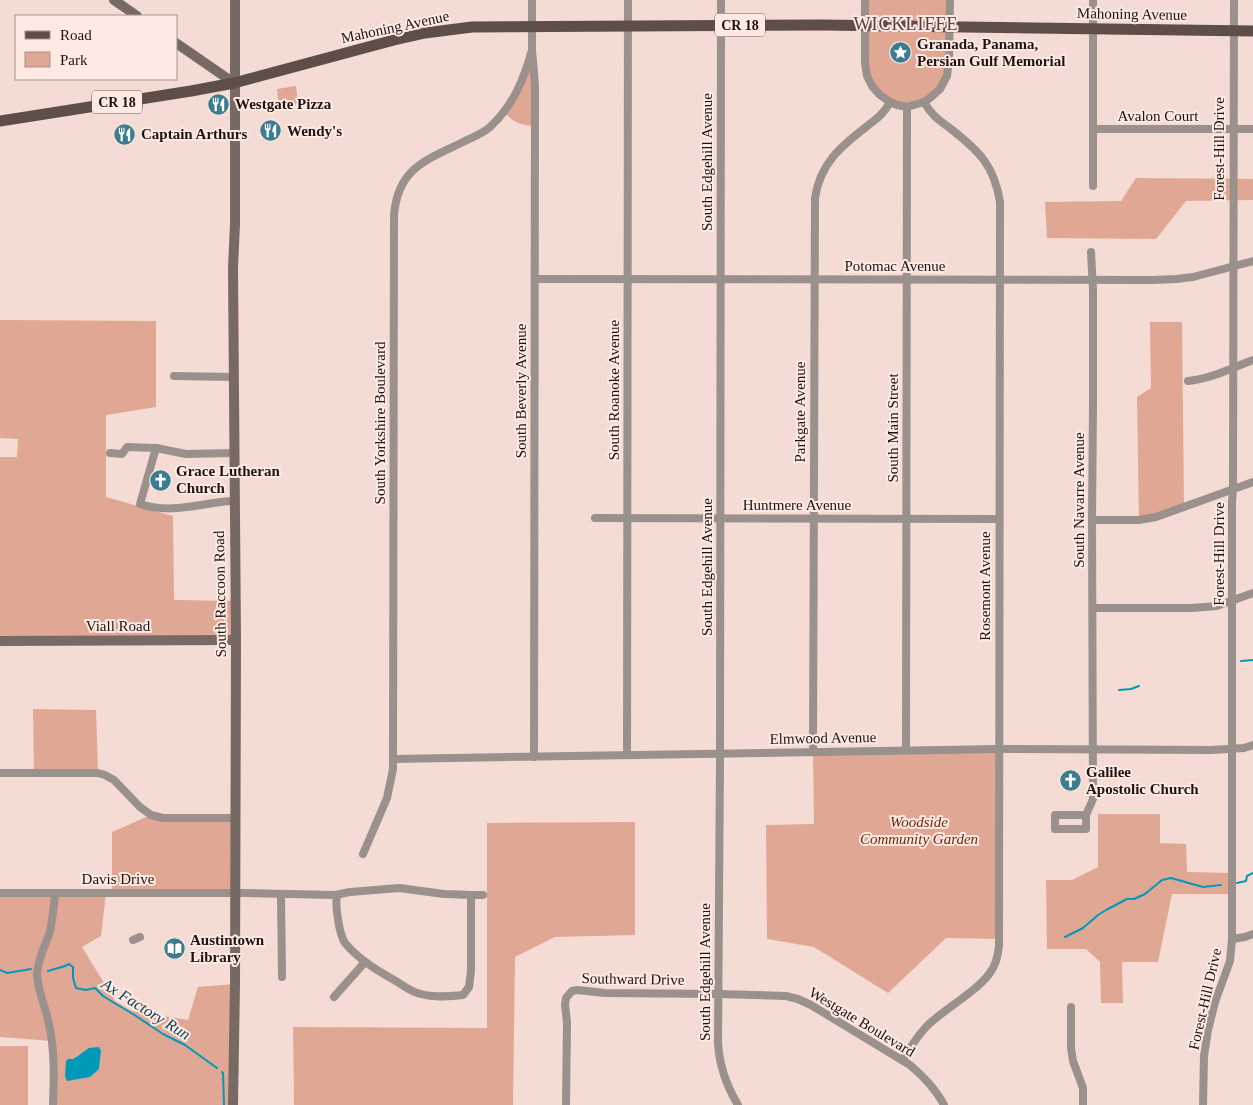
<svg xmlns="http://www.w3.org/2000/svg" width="1253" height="1105" font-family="Georgia,serif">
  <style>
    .green { fill: #e0a794; fill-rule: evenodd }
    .water { fill: #009ab9 }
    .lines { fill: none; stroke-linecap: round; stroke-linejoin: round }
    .stream { stroke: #009ab9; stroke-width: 2 }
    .street { stroke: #9a908c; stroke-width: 8 }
    .secondary { stroke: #776964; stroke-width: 10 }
    .primary { stroke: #5f4d48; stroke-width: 11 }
    .labels { text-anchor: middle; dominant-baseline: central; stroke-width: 4; stroke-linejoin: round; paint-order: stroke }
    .shield { fill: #fee9e3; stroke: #605451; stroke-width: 1 }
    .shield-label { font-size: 14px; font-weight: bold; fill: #1d1412 }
    .street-label { font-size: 15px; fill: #1d1412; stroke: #fee9e3 }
    .poi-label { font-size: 15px; font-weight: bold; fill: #1d1412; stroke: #fee9e3; text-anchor: start }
    .park-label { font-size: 15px; font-style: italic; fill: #722405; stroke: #fee9e3 }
    .water-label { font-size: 16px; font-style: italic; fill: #0d4350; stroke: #fee9e3 }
    .quarter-label { font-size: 18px; letter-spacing: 1px; fill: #55413b; stroke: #fee9e3 }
  </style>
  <rect width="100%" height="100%" fill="#f4dbd3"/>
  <!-- green -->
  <g class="green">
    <polygon points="865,0 950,0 949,61 940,89 912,106 890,102 867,75"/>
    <path d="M532,50L535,126C521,126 513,122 504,112Z"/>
    <polygon points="296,86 298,104 290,105 278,101 277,89"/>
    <polygon points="1136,178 1253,179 1253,200 1186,201 1156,239 1047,238 1045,202 1121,201"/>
    <polygon points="0,320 156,321 156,407 106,415 106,497 173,516 174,600 235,601 236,640 0,641 0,457 17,457 18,439 0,438"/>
    <polygon points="1150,322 1182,322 1184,507 1139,520 1137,397 1151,388"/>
    <polygon points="33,709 96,710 98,773 34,773"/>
    <polygon points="999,749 999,939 946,938 888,993 814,947 767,939 766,825 814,824 813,752"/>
    <polygon points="1098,814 1160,814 1160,843 1186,844 1187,872 1232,873 1232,894 1172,894 1158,962 1122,962 1123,1003 1101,1003 1100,962 1086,949 1047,949 1046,880 1072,880 1098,867"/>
    <polygon points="151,815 235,818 235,893 112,893 112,832"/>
    <polygon points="635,822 635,935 555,937 515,957 513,1105 294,1105 293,1027 487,1028 487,823"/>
    <path d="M0,893H106L101,936L82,947L115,1001L132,1011L188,1020L198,987L235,984L233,1105H53L52,1041L0,1037ZM101,1051L99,1070L68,1059H73L79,1054Z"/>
    <rect x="0" y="1046" width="28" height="59"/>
  </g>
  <!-- water -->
  <polygon class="water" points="99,1047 101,1051 99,1069 90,1077 67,1081 65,1076 66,1061 68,1059 73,1059 89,1048"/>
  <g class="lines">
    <!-- stream -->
    <g class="stream">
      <polyline points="1241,661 1253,660"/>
      <polyline points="1119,690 1131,689 1139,686"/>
      <polyline points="1237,883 1246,881 1247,876 1253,873"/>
      <polyline points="1065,937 1083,928 1098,915 1106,910 1127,899 1134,899 1145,894 1162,880 1171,878 1203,887 1221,885"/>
      <polyline points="0,970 7,973 31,969"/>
      <polyline points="48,971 65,966 69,964 73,967 73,978 76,988 86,990 95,988 103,996 116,1004 133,1014 163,1034 185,1045 217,1068"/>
      <polyline points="222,1072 223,1073 224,1105"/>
    </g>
    <!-- street -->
    <g class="street">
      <polyline points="532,0 532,50 535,85 534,757"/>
      <path d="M721,0L720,759L718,1042C719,1065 726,1085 738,1105"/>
      <polyline points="865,0 865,63 867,76 872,86 880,95 890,102 897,105 907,107 924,102 930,98 940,89 947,76 949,61 950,0"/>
      <polyline points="1093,129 1253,129"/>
      <polyline points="1093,186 1093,0"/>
      <polyline points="535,279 1153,280 1176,279 1193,277 1253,261"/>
      <polyline points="174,376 234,377"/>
      <path d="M1188,381C1211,379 1231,368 1253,360"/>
      <polyline points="110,453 122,454 127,447 156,448"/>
      <path d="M234,501C202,502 173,515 140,504L156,448L186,454L234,453"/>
      <polyline points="595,518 999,519"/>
      <polyline points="1092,520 1139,520 1156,517 1253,482"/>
      <polyline points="1093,608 1192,608 1217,606 1253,593"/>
      <polyline points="906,750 907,107"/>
      <path d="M813,752L815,198C820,164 840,147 866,127C876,119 884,114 890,102"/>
      <polyline points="627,755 628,0"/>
      <polyline points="393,759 999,749 1211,750 1244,748 1253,745"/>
      <polyline points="0,773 98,773 105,775 114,780 140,807 151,815 163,818 235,818"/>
      <polyline points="1086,815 1055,815 1055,829 1086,829 1086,815 1093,799 1092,520 1093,405 1093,290 1091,252"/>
      <path d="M363,854L387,798L393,769L394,215C398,168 426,160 463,142C473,137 482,134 490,127C513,106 524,79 532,50"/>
      <path d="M0,893H243L335,895L350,892L399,888L444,894L471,895V971L469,987L463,995C450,996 435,998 421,994C411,992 403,985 394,980C377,970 358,959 345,943C339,934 335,905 337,895"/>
      <polyline points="281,894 282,977"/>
      <polyline points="471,895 483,895"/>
      <polyline points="1232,939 1245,937 1253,934"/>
      <polyline points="133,940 140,937"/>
      <polyline points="334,997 365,962"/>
      <polyline points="1071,1007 1071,1048 1073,1061 1083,1088 1083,1105"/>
      <path d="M902,1060C910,1049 917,1036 927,1026C946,1007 981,990 993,968C997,961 998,954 999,946L1000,202C994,165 979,151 951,129C939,120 932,116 924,102"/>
      <path d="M53,1105C54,1077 55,1048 48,1020C45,1006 38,991 37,975C37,960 46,945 50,931C53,918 54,905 55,893"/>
      <path d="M566,1105L567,1022L565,1005L566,998L572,991L577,990L605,993L719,994L786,996L798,999L811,1005L910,1065C924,1077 936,1089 944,1105"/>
      <polyline points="1203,1105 1204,1056 1208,1030 1215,1002 1230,961 1232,939 1232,503 1233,489 1234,0"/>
    </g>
    <!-- secondary -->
    <g class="secondary">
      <polyline points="114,0 137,16"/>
      <polyline points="176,43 234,83"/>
      <polyline points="0,641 236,640"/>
      <polyline points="233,1105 235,984 236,640 233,268 235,224 235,0"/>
    </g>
    <!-- primary -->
    <polyline class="primary" points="0,121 191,91 234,83 394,40 425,33 472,27 822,25 1253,31"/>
  </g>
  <!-- icons -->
  <defs>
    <symbol id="sight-disc" viewBox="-11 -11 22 22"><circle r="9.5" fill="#3b7c8f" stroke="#fee9e3"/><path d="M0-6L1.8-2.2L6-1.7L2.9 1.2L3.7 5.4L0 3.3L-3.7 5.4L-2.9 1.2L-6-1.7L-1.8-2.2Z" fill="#fff"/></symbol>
    <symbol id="restaurant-disc" viewBox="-11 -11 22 22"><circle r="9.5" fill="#3b7c8f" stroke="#fee9e3"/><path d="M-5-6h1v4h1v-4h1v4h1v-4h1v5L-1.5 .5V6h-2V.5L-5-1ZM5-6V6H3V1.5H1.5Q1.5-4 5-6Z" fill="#fff"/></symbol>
    <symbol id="church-disc" viewBox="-11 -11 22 22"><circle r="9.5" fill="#3b7c8f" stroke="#fee9e3"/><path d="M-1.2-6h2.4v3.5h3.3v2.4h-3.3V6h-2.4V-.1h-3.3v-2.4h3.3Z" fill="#fff"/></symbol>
    <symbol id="library-disc" viewBox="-11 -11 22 22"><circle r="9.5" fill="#3b7c8f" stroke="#fee9e3"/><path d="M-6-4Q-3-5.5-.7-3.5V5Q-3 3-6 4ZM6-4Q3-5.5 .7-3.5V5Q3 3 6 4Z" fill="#fff"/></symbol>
  </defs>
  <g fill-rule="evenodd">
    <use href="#sight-disc" x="888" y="40" width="25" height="25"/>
    <use href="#restaurant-disc" x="206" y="92" width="25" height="25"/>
    <use href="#restaurant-disc" x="258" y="118" width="25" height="25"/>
    <use href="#restaurant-disc" x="112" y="122" width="25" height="25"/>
    <use href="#church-disc" x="148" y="468" width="25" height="25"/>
    <use href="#church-disc" x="1058" y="768" width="25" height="25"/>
    <use href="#library-disc" x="162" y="936" width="25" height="25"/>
  </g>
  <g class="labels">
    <!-- shield labels -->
    <g class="shield">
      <rect x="715" y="13.5" width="50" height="23" rx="4"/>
      <rect x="92" y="90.5" width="50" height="23" rx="4"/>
    </g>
    <g class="shield-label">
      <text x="740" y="25">CR 18</text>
      <text x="117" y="102">CR 18</text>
    </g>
    <!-- street labels -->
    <g class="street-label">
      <text transform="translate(1132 14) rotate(1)">Mahoning Avenue</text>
      <text transform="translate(395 27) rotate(-12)">Mahoning Avenue</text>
      <text x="1158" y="116">Avalon Court</text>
      <text transform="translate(1219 149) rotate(-90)">Forest-Hill Drive</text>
      <text transform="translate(707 162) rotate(-90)">South Edgehill Avenue</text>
      <text x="895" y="266">Potomac Avenue</text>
      <text transform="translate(614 390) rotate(-90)">South Roanoke Avenue</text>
      <text transform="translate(521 391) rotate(-90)">South Beverly Avenue</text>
      <text transform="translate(800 412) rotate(-90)">Parkgate Avenue</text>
      <text transform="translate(380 423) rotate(-90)">South Yorkshire Boulevard</text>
      <text transform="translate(893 428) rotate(-90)">South Main Street</text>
      <text transform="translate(1079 500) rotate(-90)">South Navarre Avenue</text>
      <text x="797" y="505">Huntmere Avenue</text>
      <text transform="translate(1219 554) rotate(-90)">Forest-Hill Drive</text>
      <text transform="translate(707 567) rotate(-90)">South Edgehill Avenue</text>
      <text transform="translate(985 586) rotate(-90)">Rosemont Avenue</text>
      <text transform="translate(220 594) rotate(-91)">South Raccoon Road</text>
      <text x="118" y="626">Viall Road</text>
      <text transform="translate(823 738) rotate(-1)">Elmwood Avenue</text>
      <text x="118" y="879">Davis Drive</text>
      <text transform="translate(705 972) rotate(-90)">South Edgehill Avenue</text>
      <text transform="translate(633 979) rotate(1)">Southward Drive</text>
      <text transform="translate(1205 999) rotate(-77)">Forest-Hill Drive</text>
      <text transform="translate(862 1022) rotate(31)">Westgate Boulevard</text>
    </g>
    <!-- poi labels -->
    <g class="poi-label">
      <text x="917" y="44">Granada, Panama,<tspan x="917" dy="17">Persian Gulf Memorial</tspan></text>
      <text x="235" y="104">Westgate Pizza</text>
      <text x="287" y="131">Wendy's</text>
      <text x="141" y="134">Captain Arthurs</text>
      <text x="176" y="471">Grace Lutheran<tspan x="176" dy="17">Church</tspan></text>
      <text x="1086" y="772">Galilee<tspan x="1086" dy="17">Apostolic Church</tspan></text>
      <text x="190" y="940">Austintown<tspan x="190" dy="17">Library</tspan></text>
    </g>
    <!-- park labels -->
    <g class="park-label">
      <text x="919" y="822">Woodside<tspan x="919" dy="17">Community Garden</tspan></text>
    </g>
    <!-- water labels -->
    <g class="water-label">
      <text transform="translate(146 1009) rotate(32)">Ax Factory Run</text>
    </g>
    <!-- quarter labels -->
    <g class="quarter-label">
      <text x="906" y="24">WICKLIFFE</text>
    </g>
  </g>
  <!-- legend -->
  <rect x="15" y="15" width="162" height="65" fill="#fee9e3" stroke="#a4948f"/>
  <rect x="25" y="31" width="25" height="8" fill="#5f4d48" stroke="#a4948f"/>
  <text x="60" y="40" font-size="15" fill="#1d1412">Road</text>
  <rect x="25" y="52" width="25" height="15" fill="#e0a794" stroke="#a4948f"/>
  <text x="60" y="65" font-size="15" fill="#1d1412">Park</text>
</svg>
